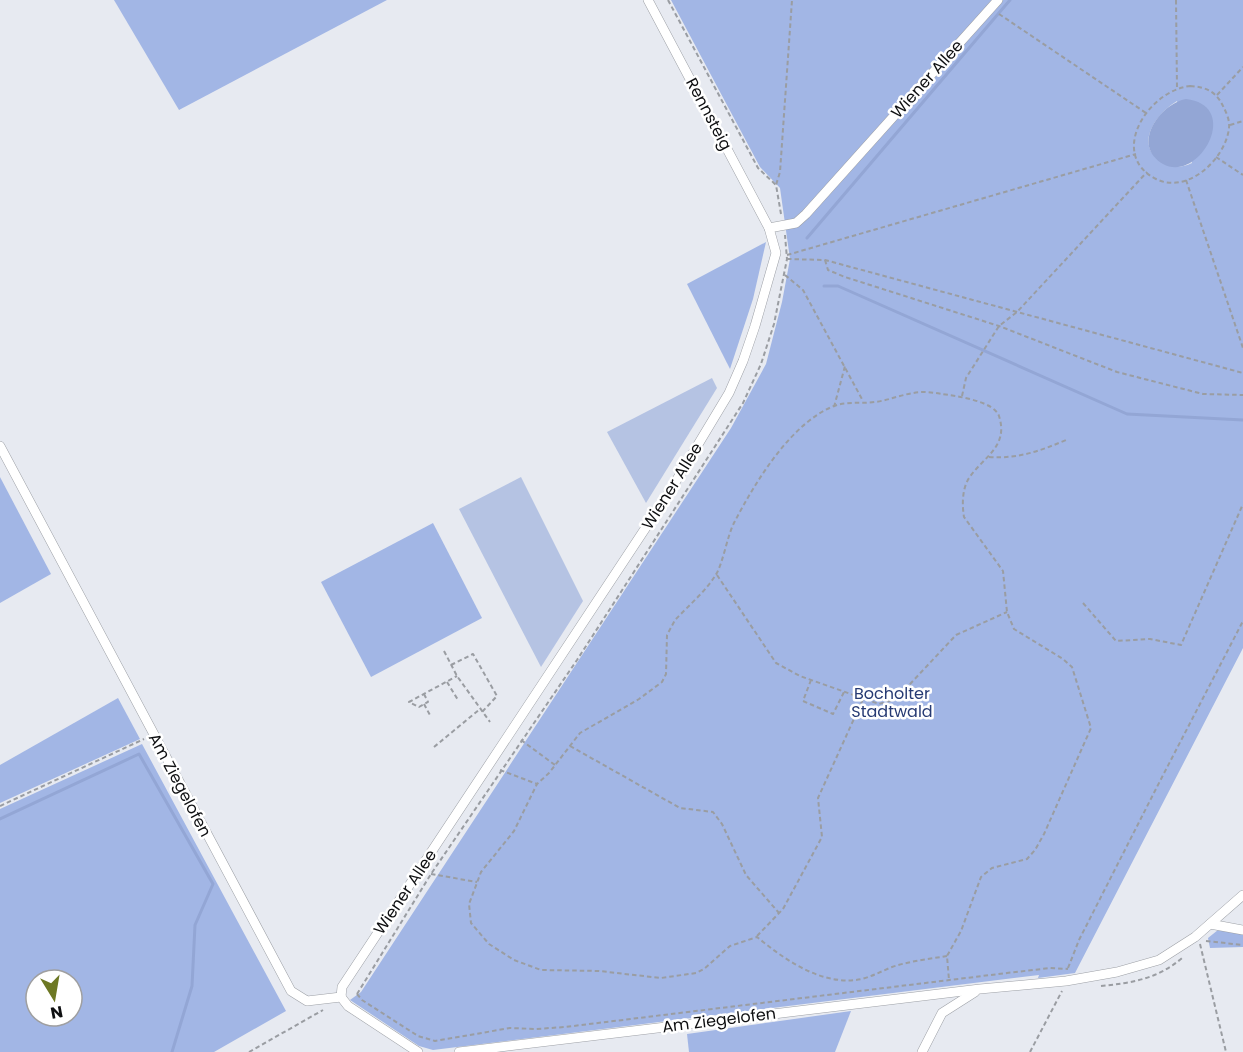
<svg xmlns="http://www.w3.org/2000/svg" width="1243" height="1052" font-family="Poppins,sans-serif">
  <style>
    .green { fill: #b5c3e3 }
    .forest { fill: #a2b6e5; fill-rule: evenodd }
    .water { fill: #93a6d5 }
    .lines { fill: none; stroke-linecap: round; stroke-linejoin: round }
    .stream { stroke: #93a6d5; stroke-width: 3 }
    .street-casing { stroke: #9da0a6; stroke-width: 10 }
    .path { stroke: #9a9da2; stroke-width: 2; stroke-dasharray: 4.5 3; stroke-linecap: butt }
    .street { stroke: #fff; stroke-width: 9 }
    .labels { text-anchor: middle; dominant-baseline: central; stroke-width: 5; stroke-linejoin: round; paint-order: stroke }
    .street-label { font-size: 16px; fill: #0e0f11; stroke: #fff }
    .park-label { font-size: 16px; fill: #263a73; stroke: #fff }
  </style>
  <rect width="100%" height="100%" fill="#e7eaf1"/>
  <!-- green -->
  <g class="green">
    <polygon points="712,378 717,388 646,503 607,432"/>
    <polygon points="521,477 583,601 541,667 459,509"/>
  </g>
  <!-- forest -->
  <g class="forest">
    <polygon points="114,0 387,0 179,110"/>
    <path d="M671,0H1243V648L1075,973L1038,978L1039,975L433,1050L419,1046L350,1000L361,992L731,428L766,364L782,302L790,259L780,188L760,167ZM1177,101L1192,163C1181,168 1175,168 1165,163C1132,148 1155,114 1177,101Z"/>
    <polygon points="766,242 753,299 730,369 687,284"/>
    <polygon points="0,477 51,574 0,603"/>
    <polygon points="433,523 482,618 371,677 321,582"/>
    <polygon points="118,698 140,739 0,803 0,765"/>
    <path d="M142,744L286,1011L214,1052H0V809ZM36,980H72V1016H36Z"/>
    <polygon points="1218,930 1243,933 1243,947 1210,948 1208,938"/>
    <polygon points="851,1011 835,1052 689,1052 687,1034"/>
  </g>
  <!-- water -->
  <path class="water" d="M1186,99C1243,106 1198,184 1163,164C1130,145 1160,104 1186,99Z"/>
  <g class="lines">
    <!-- stream -->
    <g class="stream">
      <polyline points="807,238 1010,0"/>
      <polyline points="824,286 838,286 1127,414 1243,420"/>
      <polyline points="0,819 139,754 213,884 195,925 192,986 172,1052"/>
    </g>
    <defs>
      <g id="street">
        <polyline points="769,228 796,223 806,214 998,0"/>
        <polyline points="0,446 291,991 307,1001 341,997"/>
        <polyline points="1210,924 1243,930"/>
        <polyline points="341,997 342,987 670,491 729,393 743,361 755,326 776,253 769,228 648,0"/>
        <polyline points="341,997 348,1006 418,1052"/>
        <polyline points="459,1052 980,989 1066,981 1117,972 1159,960 1195,937 1243,895"/>
        <polyline points="922,1052 942,1013 975,992"/>
      </g>
    </defs>
    <!-- street casing -->
    <use href="#street" class="street-casing"/>
    <!-- path -->
    <g class="path">
      <polyline points="668,0 758,168 776,185"/>
      <polyline points="1176,0 1177,88"/>
      <polyline points="999,14 1146,113"/>
      <path d="M1190,86C1205,87 1216,91 1223,106C1226,112 1230,120 1229,128C1226,158 1188,195 1156,179C1108,155 1147,91 1190,86Z"/>
      <polyline points="1217,95 1243,67"/>
      <polyline points="1230,125 1243,121"/>
      <polyline points="1216,157 1243,175"/>
      <polyline points="1186,180 1243,348"/>
      <polyline points="781,214 776,185 780,172 792,0"/>
      <polyline points="787,255 1136,154"/>
      <polyline points="787,259 825,260 1243,373"/>
      <polyline points="825,260 828,270 845,277 999,326 1117,372 1203,394 1243,395"/>
      <polyline points="785,275 803,290 863,401"/>
      <polyline points="962,396 966,378 999,326 1017,312 1147,172"/>
      <polyline points="834,407 845,366"/>
      <path d="M989,457C1018,459 1040,451 1066,440"/>
      <polyline points="717,575 776,663 800,676 879,704 896,699 956,635 1007,612"/>
      <polyline points="1083,603 1116,641 1150,639 1181,645 1243,504"/>
      <polyline points="444,651 457,676 490,722"/>
      <polyline points="451,665 473,654 497,696 482,712"/>
      <polyline points="811,680 803,701 833,714 844,692"/>
      <polyline points="447,682 458,700"/>
      <polyline points="424,694 428,702 419,707 409,702 457,676"/>
      <polyline points="424,704 431,717"/>
      <polyline points="521,740 555,765"/>
      <polyline points="570,746 680,808 713,812 722,824 746,875 779,913"/>
      <polyline points="434,747 480,709"/>
      <polyline points="500,770 537,784"/>
      <polyline points="0,806 144,739"/>
      <polyline points="431,874 477,882"/>
      <polyline points="757,936 783,909 822,837 818,798 863,699"/>
      <polyline points="1206,941 1243,945"/>
      <polyline points="1200,944 1226,1052"/>
      <path d="M947,956C929,959 910,961 892,967C882,971 873,976 862,979C823,987 785,960 757,937L730,946L704,969L696,973L661,978L599,971L541,970L514,960L489,944L471,923L469,904L481,872L514,831L537,784L549,773L580,733L639,699L662,682L666,674L667,635L675,620C688,606 705,592 715,576C723,565 727,535 735,521C756,481 791,423 834,406C848,401 861,404 875,402C891,400 907,392 924,392C930,392 936,393 942,394C956,396 994,401 999,416C1009,447 983,457 969,478C962,489 962,505 964,517L1003,571L1007,612L1014,629L1063,659L1072,667L1091,728L1044,834L1035,850L1027,859L992,868L981,877L961,931L947,956L949,980"/>
      <polyline points="1068,968 1079,940 1160,781 1243,621"/>
      <path d="M1101,986C1131,983 1158,979 1182,958"/>
      <polyline points="357,994 431,874 577,660 743,403 761,364 774,324 787,259 785,235"/>
      <polyline points="357,994 362,1000 418,1036 435,1041 510,1028 536,1029 565,1027 1007,973 1050,968 1068,969"/>
      <polyline points="249,1052 323,1010"/>
      <polyline points="1030,1052 1062,991"/>
    </g>
    <!-- street -->
    <use href="#street" class="street"/>
  </g>
  <g class="labels">
    <!-- street labels -->
    <g class="street-label">
      <text transform="translate(927 79) rotate(-48)">Wiener Allee</text>
      <text transform="translate(709 114) rotate(62)">Rennsteig</text>
      <text transform="translate(672 486) rotate(-58)">Wiener Allee</text>
      <text transform="translate(180 785) rotate(62)">Am Ziegelofen</text>
      <text transform="translate(405 892) rotate(-56)">Wiener Allee</text>
      <text transform="translate(719 1020) rotate(-7)">Am Ziegelofen</text>
    </g>
    <!-- park labels -->
    <g class="park-label">
      <text x="892" y="693">Bocholter<tspan x="892" dy="18">Stadtwald</tspan></text>
    </g>
  </g>
  <!-- north arrow -->
  <g transform="translate(54 998) rotate(169)"><circle r="28" fill="#ffffff" stroke="#9f9fa0" stroke-width="1.5"/>
  <path d="M0-4.5L10 22L0 15L-10 22Z" fill="#6d7824"/>
  <text y="-9" font-size="16" font-weight="bold" text-anchor="middle" fill="#0e0f11">N</text>
  </g>
</svg>
